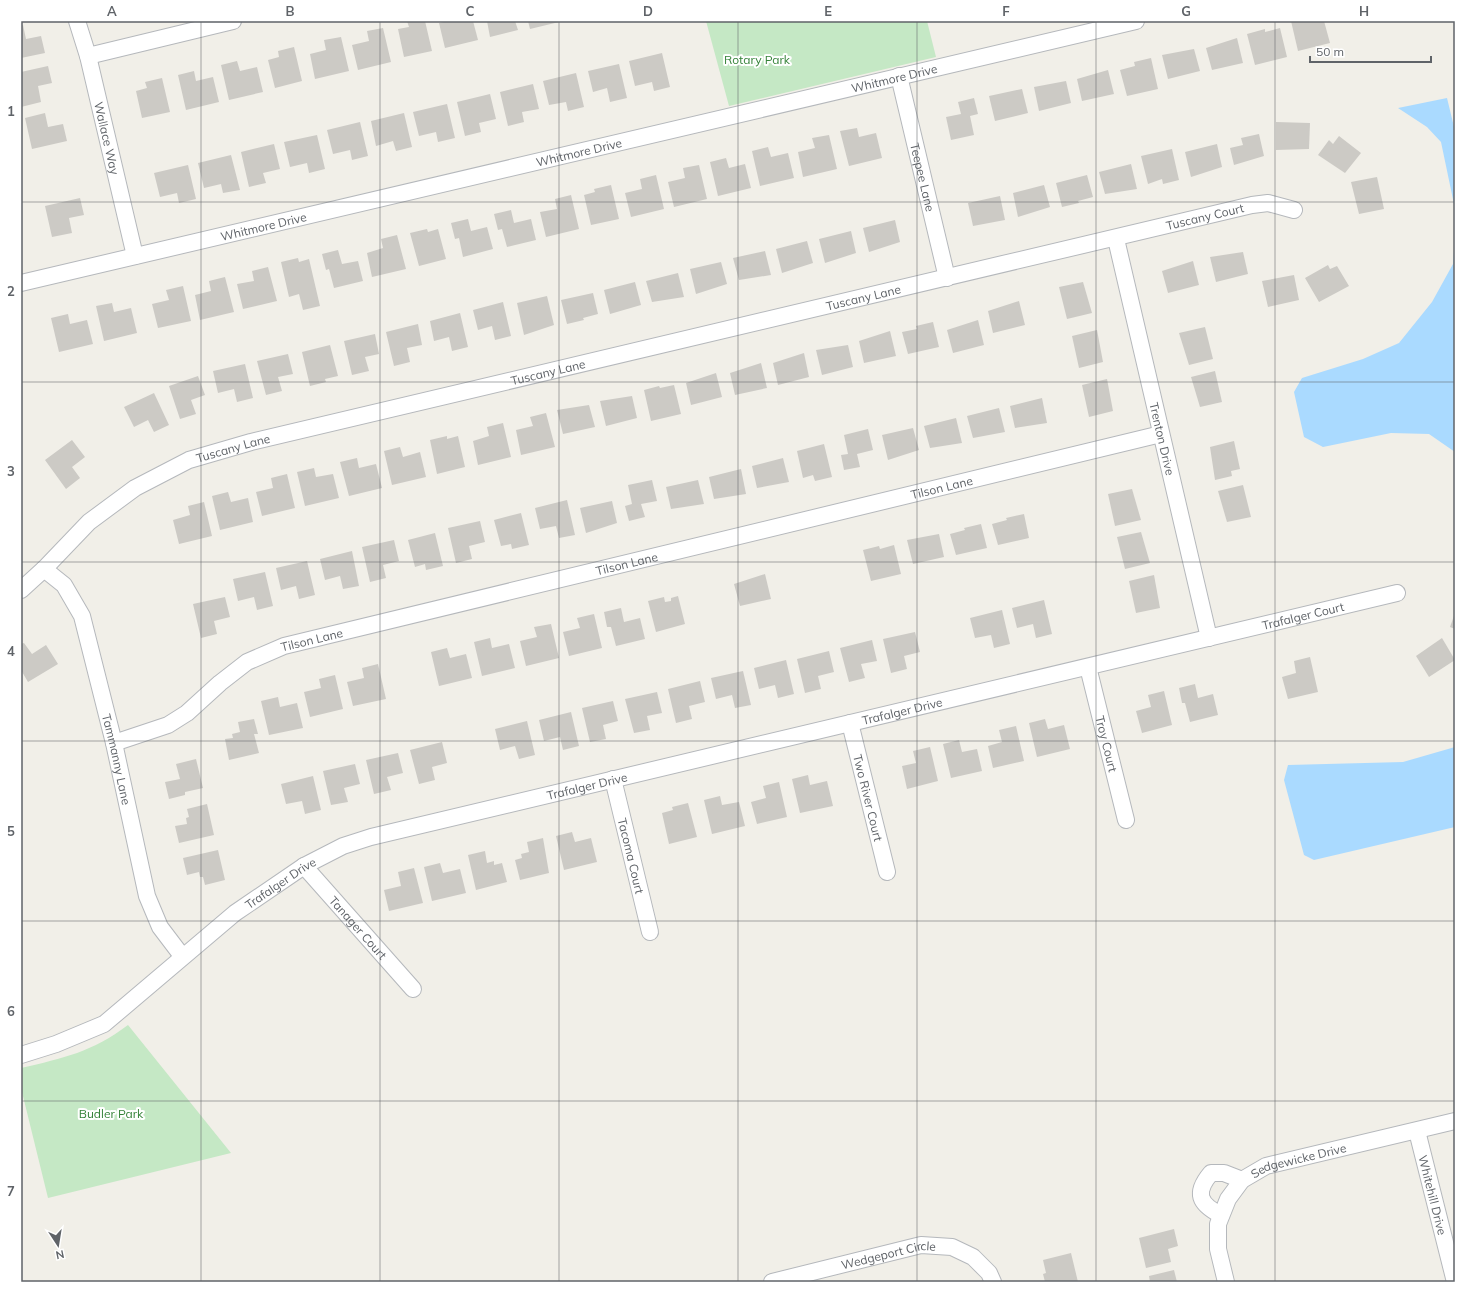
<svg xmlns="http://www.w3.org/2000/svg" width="1476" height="1303" font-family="Mulish,sans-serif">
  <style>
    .green { fill: #c5e8c5 }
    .water { fill: #aadaff }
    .building { fill: #cccac5 }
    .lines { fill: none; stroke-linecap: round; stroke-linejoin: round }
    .minor-casing { stroke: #b5b8bc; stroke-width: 18 }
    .minor { stroke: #fff; stroke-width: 16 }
    .grid { fill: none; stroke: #5f6368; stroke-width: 1; stroke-opacity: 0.55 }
    .labels { text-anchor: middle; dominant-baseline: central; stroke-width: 4; stroke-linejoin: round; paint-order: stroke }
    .park-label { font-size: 12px; fill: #348238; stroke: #fff }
    .street-label { font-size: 12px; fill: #5f6368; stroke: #fff }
    .neatline { fill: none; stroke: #5f6368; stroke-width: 1.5 }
    .grid-label { font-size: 13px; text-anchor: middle; font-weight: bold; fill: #5f6368 }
  </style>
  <rect width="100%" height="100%" fill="#f1efe8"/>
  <!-- green -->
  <g class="green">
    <polygon points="706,21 927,21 936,57 729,106"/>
    <path d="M128,1025L231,1153L48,1198L21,1088V1068C64,1058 92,1052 128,1025Z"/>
  </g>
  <!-- water -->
  <g class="water">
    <polygon points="1447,98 1455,131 1455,209 1441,142 1427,127 1398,108"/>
    <polygon points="1455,239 1455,452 1429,434 1391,433 1323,447 1304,437 1294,392 1302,378 1363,359 1399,343 1432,302 1453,264"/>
    <polygon points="1455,747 1455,827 1314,860 1304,855 1284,780 1288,765 1403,762"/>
  </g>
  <!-- building -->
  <g class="building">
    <polygon points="407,21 425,21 432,51 404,57 398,29 409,27"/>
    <polygon points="449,21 473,21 478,40 445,48 439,23"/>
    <polygon points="487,21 515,21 518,30 490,37"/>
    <polygon points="528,21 559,21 559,22 530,29"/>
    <polygon points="1291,21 1324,21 1330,43 1298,51"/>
    <polygon points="23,25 26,39 41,36 45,53 21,58 21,26"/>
    <polygon points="383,28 391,62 358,70 352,45 369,41 367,31"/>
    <polygon points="1280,28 1287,57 1255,65 1247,34 1265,29 1265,32"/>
    <polygon points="341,37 349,71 315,79 310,54 326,50 324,40"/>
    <polygon points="1237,38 1243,63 1212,70 1206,48"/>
    <polygon points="294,47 302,81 275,88 268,60 279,57 278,51"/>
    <polygon points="1194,49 1200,71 1168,79 1162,55"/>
    <polygon points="662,53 670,87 654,91 652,82 635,86 629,61"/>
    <polygon points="1151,58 1158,89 1127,96 1120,70 1135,66 1134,62"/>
    <polygon points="237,61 240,71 257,67 263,92 229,100 221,65"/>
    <polygon points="619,64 627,98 610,102 607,88 593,92 588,71"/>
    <polygon points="48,66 52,83 38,86 41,102 21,107 21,72"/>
    <polygon points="1108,70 1114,94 1082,101 1077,79"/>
    <polygon points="194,71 196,81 213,77 219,102 186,110 178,75"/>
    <polygon points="576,73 584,107 568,111 566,102 549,105 543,81"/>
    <polygon points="162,78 170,112 142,118 136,91 147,88 145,82"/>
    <polygon points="1066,81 1071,103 1039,111 1034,87"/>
    <polygon points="533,84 539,109 522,112 524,122 508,126 500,92"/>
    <polygon points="1022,89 1028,113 995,121 989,96"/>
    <polygon points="490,94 496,119 479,123 481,132 465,136 457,102"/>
    <polygon points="974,98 978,114 970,116 974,135 951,140 946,117 961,114 958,102"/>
    <polygon points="447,104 455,138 438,142 436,132 419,136 413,112"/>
    <polygon points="45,113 48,127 63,124 67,141 32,149 25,118"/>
    <polygon points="404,113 412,147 396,151 393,141 376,146 371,121"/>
    <polygon points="360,122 368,156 352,160 350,150 333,154 327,130"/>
    <polygon points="1276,122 1310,123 1309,149 1276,150"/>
    <polygon points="857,128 859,137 876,133 882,158 849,166 840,131"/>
    <polygon points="1259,134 1264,156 1234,165 1230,148 1243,145 1241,138"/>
    <polygon points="317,135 325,169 309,173 307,163 290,167 284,142"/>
    <polygon points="829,135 837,169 803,177 798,152 815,148 812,138"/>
    <polygon points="1339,136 1361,153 1345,173 1318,155 1329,140 1333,144"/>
    <polygon points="274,144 280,169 263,173 266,183 249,187 241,152"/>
    <polygon points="1217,144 1222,167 1191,177 1185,152"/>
    <polygon points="768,147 771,157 788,153 794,178 760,186 752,151"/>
    <polygon points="1172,149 1179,180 1163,184 1162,179 1148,184 1141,156"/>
    <polygon points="231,155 240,190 223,193 221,184 204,188 198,163"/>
    <polygon points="726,158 729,168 745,164 751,188 718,196 710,162"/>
    <polygon points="1131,164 1137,189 1105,194 1099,172"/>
    <polygon points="188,165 196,199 179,203 177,193 160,197 154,173"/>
    <polygon points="699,165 707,199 674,207 668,182 685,178 683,168"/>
    <polygon points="656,175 664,209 631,217 625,193 642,189 640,179"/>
    <polygon points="1087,175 1093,197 1078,201 1079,203 1062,207 1056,183"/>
    <polygon points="1377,177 1384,209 1359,214 1351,182"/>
    <polygon points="611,185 619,219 591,225 584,195 595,192 594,189"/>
    <polygon points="1044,185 1050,207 1018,217 1013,193"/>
    <polygon points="571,195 579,229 546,237 540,212 557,209 555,199"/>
    <polygon points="1000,196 1005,220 973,226 968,203"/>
    <polygon points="80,198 84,215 69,218 72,233 52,237 45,206"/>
    <polygon points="511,210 514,223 531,219 536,240 507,247 502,229 498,230 494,214"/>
    <polygon points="468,219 471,231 487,227 493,249 463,257 459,238 455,239 451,223"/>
    <polygon points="895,220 900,242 869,252 863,228"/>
    <polygon points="427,229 428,232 438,229 446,259 419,266 410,233"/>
    <polygon points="851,231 856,253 825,263 819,239"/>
    <polygon points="397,235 406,269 372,277 367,253 383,248 381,239"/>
    <polygon points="807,241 813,263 782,273 776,249"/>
    <polygon points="338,250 342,264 358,261 363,281 334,288 329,269 326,270 322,254"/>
    <polygon points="765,251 771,275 739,280 733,258"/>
    <polygon points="1243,252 1248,274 1216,282 1210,257"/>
    <polygon points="298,258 299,262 309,259 320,306 303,310 299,294 289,297 281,262"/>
    <polygon points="1193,261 1199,285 1168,293 1162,271"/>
    <polygon points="721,262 727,284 696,294 690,269"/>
    <polygon points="1328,265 1330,269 1337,266 1349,286 1319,302 1305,278"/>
    <polygon points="268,267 277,301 243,309 237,284 254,281 252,271"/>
    <polygon points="678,273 684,297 652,302 646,281"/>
    <polygon points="1294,275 1299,300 1268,307 1262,281"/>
    <polygon points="225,277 234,312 200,320 195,295 211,291 209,281"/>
    <polygon points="635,282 641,305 610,314 604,290"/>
    <polygon points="1083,282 1092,313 1067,319 1059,287"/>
    <polygon points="183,286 191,321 158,328 152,304 169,300 166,290"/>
    <polygon points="593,293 598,314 583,318 584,320 567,324 561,300"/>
    <polygon points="547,296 554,325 524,335 517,303"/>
    <polygon points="1019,301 1025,325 993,333 988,311"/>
    <polygon points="503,302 511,336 495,340 492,326 478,330 473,310"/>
    <polygon points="112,303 114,312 131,308 137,333 104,341 96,306"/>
    <polygon points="460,313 468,347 452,351 449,337 434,341 430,321"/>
    <polygon points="68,314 70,324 87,320 93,344 59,352 51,318"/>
    <polygon points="978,320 984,345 953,353 947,330"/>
    <polygon points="933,322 939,347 908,354 902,332 917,329 916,326"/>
    <polygon points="418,324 422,345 407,348 410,362 394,366 386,332"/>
    <polygon points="1205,327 1213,359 1189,365 1179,333"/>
    <polygon points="1097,330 1103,362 1079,368 1072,336"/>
    <polygon points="890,331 896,356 864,363 859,341"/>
    <polygon points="375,334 379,354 365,357 369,371 352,375 344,341"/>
    <polygon points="330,345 338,376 325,379 326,382 310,386 302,352"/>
    <polygon points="848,345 853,367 822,375 816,350"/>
    <polygon points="804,353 809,377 778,385 773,363"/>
    <polygon points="288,354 293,374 278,377 282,391 266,395 257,361"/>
    <polygon points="761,363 767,388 735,395 730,373"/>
    <polygon points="245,364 253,398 237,402 234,389 218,393 213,371"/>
    <polygon points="1215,371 1222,402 1200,407 1191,377"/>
    <polygon points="716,373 722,397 691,405 686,383"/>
    <polygon points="198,376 205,395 191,400 196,414 180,419 169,386"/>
    <polygon points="1107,379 1113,411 1089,417 1082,385"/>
    <polygon points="674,385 681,414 651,421 644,390 659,386 660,388"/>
    <polygon points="154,393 169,425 154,432 148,420 134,427 124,407"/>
    <polygon points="632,396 637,418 606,426 600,401"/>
    <polygon points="1042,398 1047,423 1015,428 1010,406"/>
    <polygon points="589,405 595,427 563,434 557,410"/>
    <polygon points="999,408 1005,432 973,438 967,416"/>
    <polygon points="546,413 555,447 521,455 516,430 533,426 530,417"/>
    <polygon points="956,418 962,443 930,448 924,426"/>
    <polygon points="503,423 511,457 478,465 473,441 489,436 487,427"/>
    <polygon points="913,428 919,450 888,460 882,435"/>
    <polygon points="868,429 873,450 857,454 860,467 844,470 841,455 848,454 844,435"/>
    <polygon points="447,436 447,439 458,436 465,467 437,474 430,440"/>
    <polygon points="72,440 85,457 72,467 80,478 66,489 45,460"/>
    <polygon points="1234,441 1240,469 1231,471 1232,476 1215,480 1210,447"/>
    <polygon points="824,444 832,477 815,481 813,475 803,478 797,451"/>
    <polygon points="400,447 403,457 420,452 426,477 392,485 384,451"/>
    <polygon points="357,458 359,468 376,464 382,488 349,496 340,462"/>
    <polygon points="783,458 789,482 757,488 752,466"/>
    <polygon points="314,468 316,477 333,474 339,498 305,506 297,472"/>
    <polygon points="741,469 746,494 714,499 709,477"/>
    <polygon points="287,474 295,508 262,516 256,492 273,488 271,478"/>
    <polygon points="652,480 657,501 641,504 645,517 629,521 625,506 632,504 628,485"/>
    <polygon points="698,480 704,504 671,509 666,487"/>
    <polygon points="1243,485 1251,517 1227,522 1218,491"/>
    <polygon points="1132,489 1141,520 1115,526 1108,494"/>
    <polygon points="228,492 231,502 248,498 253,522 220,530 212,496"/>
    <polygon points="567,500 575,535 559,538 556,526 540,529 535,508"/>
    <polygon points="612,501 617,523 586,533 580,508"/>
    <polygon points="204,502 212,536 179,544 173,520 190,515 188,506"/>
    <polygon points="521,513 529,545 512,549 511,544 501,546 494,520"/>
    <polygon points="1024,514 1029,538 998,545 992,524 1007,520 1006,518"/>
    <polygon points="480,521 485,542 469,546 472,559 456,563 448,528"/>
    <polygon points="981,524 987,548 956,555 950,534 965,530 964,528"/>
    <polygon points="1141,532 1150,563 1125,569 1117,537"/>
    <polygon points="435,533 443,566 426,570 425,564 415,567 408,540"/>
    <polygon points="939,534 944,557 913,564 907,540"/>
    <polygon points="394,540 399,561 383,565 386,578 370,582 362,547"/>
    <polygon points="894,545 901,574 871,581 863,550 879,546 880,549"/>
    <polygon points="352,551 359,586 343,589 340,576 325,580 320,559"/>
    <polygon points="307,561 315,595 299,599 296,586 281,590 276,568"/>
    <polygon points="265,572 273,606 257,610 254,597 238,601 233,579"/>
    <polygon points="765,574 771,599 740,606 734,584"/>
    <polygon points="1154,575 1160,608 1136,613 1129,581"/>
    <polygon points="678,596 685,624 656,632 648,601 664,597 665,602 671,601 671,598"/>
    <polygon points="225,597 230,617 214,621 217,634 201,638 193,604"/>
    <polygon points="1044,600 1052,634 1036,638 1033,624 1017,628 1012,608"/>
    <polygon points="621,608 624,622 640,618 645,639 616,646 611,627 607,627 604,612"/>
    <polygon points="1002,610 1010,644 994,648 991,635 975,638 970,618"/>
    <polygon points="1455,613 1455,629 1450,627"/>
    <polygon points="594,614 602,648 569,656 563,632 580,628 577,618"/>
    <polygon points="551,624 559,658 526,666 520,641 537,637 534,627"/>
    <polygon points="915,632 920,652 904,656 907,669 891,673 883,639"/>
    <polygon points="490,638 492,648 509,644 515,668 482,676 474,642"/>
    <polygon points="1442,638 1455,660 1429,677 1416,656"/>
    <polygon points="872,640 877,661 861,664 865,678 849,682 840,648"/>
    <polygon points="24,643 32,654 46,645 58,664 28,682 21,670 21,644"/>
    <polygon points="447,648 450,658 466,654 472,678 439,686 431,652"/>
    <polygon points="829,651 834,672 818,676 821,689 805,693 797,659"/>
    <polygon points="1310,657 1318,692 1288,699 1282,677 1296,673 1294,661"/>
    <polygon points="786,660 794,694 778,698 775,685 759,689 754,668"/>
    <polygon points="378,664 386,699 353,706 347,682 364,678 362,668"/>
    <polygon points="743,671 751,705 735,708 732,695 716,699 711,678"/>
    <polygon points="335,675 343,709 310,717 304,692 321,688 319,679"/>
    <polygon points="700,681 705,702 689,706 692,719 676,723 668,689"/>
    <polygon points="1195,684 1198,698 1213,694 1218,715 1190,722 1185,703 1182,703 1179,688"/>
    <polygon points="1164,691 1172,725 1142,733 1136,711 1151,707 1148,695"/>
    <polygon points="657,692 662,713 647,716 650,730 634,733 625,699"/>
    <polygon points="278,697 280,707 297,703 303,728 269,735 261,701"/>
    <polygon points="613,701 618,721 603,725 606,739 590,742 582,708"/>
    <polygon points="571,712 579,746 563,750 560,737 544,741 539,720"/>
    <polygon points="254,719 258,734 254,734 259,753 229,760 225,739 233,738 232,734 240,732 238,722"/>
    <polygon points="1045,719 1048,729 1064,725 1070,749 1037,757 1029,723"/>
    <polygon points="527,721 535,755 519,759 515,746 500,750 495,729"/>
    <polygon points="1016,726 1024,761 993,768 988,746 1002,742 999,730"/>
    <polygon points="959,740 962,752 977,749 982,771 951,778 943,744"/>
    <polygon points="442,742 447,763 432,767 435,780 419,784 410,750"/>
    <polygon points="930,747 938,781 907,789 902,766 916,763 913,751"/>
    <polygon points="398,753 403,773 387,777 391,790 374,794 366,760"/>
    <polygon points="196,759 203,788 185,792 185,795 169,799 165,782 180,779 176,764"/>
    <polygon points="355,764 360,784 344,788 348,802 331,805 323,771"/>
    <polygon points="808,775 810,785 827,781 833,806 800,813 792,779"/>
    <polygon points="313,776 321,810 305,814 302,801 286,804 281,784"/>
    <polygon points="779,782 787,817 757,824 751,802 766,798 763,786"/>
    <polygon points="720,796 722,805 739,802 745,826 712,834 704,800"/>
    <polygon points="688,803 697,837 669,844 662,813 673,810 672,807"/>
    <polygon points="207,804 214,835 179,843 175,826 187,824 186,818 189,817 187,809"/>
    <polygon points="572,832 575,842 591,838 597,862 564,870 556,836"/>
    <polygon points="543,838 549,873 520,880 515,860 522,858 521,854 529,852 527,842"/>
    <polygon points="218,850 225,880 205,885 203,877 200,877 199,872 187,875 183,858"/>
    <polygon points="485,851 487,863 494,861 494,865 502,863 507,882 476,890 468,855"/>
    <polygon points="440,863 443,873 460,869 466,893 432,901 424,867"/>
    <polygon points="414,868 423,903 389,911 384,890 401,886 398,872"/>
    <polygon points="1174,1229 1178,1246 1168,1249 1171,1262 1146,1268 1139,1238"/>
    <polygon points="1071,1253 1078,1282 1045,1282 1043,1274 1046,1273 1043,1260"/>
    <polygon points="1174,1270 1177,1282 1150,1282 1149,1276"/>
  </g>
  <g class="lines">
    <defs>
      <g id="minor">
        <path id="s1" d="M77,21L88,56L135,256"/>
        <polyline points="88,56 233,21"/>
        <path id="s2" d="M899,76L947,278"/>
        <path id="s3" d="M1116,239L1209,638"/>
        <path id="s4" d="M21,283L1136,21"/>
        <path id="s5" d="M44,569L64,585L82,616L114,743L147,896L160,927L182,956"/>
        <path id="s6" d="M21,590L44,569L89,522L135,488L189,460L251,442L1252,205L1268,203L1294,210"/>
        <path id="s7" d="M1088,667L1126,820"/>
        <path id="s8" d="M850,723L887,872"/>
        <path id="s9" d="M114,743L168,725L187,713L220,683L247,662L284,646L1161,434"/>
        <path id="s10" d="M613,779L650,932"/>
        <path id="s11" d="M304,866L413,989"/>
        <path id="s12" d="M21,1055L56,1044L104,1024L235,913L304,866L343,846L371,837L1397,593"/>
        <path id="s13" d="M1417,1131L1455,1282"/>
        <path d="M1221,1215C1199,1204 1194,1193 1211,1173H1224L1242,1180"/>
        <path id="s14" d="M772,1282L921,1245L952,1247L973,1257L989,1273L993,1282"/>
        <path id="s15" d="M1226,1282L1218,1249V1224L1228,1199L1242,1180L1266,1166L1455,1121"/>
      </g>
    </defs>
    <!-- minor casing -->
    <use href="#minor" class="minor-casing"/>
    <!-- minor -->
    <use href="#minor" class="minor"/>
  </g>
  <!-- grid -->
  <path class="grid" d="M201,21V1282M380,21V1282M559,21V1282M738,21V1282M917,21V1282M1096,21V1282M1275,21V1282M21,202H1455M21,382H1455M21,562H1455M21,741H1455M21,921H1455M21,1101H1455"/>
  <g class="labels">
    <!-- park labels -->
    <g class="park-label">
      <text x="757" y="59">Rotary Park</text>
      <text x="111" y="1113">Budler Park</text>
    </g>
    <!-- street labels -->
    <g class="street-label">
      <text stroke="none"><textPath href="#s4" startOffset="897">Whitmore Drive</textPath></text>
      <text stroke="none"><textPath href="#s1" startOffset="121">Wallace Way</textPath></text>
      <text stroke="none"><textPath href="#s4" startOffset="573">Whitmore Drive</textPath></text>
      <text stroke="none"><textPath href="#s2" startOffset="104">Teepee Lane</textPath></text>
      <text stroke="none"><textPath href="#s6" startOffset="1259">Tuscany Court</textPath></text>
      <text stroke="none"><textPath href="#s4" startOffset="249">Whitmore Drive</textPath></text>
      <text stroke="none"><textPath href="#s6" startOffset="908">Tuscany Lane</textPath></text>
      <text stroke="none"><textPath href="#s6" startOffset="584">Tuscany Lane</textPath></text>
      <text stroke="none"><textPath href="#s3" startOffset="205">Trenton Drive</textPath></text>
      <text stroke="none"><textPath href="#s6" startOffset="260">Tuscany Lane</textPath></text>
      <text stroke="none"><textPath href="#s9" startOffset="875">Tilson Lane</textPath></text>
      <text stroke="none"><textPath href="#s9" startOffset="551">Tilson Lane</textPath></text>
      <text stroke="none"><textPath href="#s12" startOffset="1375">Trafalger Court</textPath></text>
      <text stroke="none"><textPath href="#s9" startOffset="227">Tilson Lane</textPath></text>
      <text stroke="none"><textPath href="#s12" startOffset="963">Trafalger Drive</textPath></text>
      <text stroke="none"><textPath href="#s7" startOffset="79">Troy Court</textPath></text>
      <text stroke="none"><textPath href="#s5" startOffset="209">Tammanny Lane</textPath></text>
      <text stroke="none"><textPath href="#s12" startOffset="639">Trafalger Drive</textPath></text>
      <text stroke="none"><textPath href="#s8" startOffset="77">Two River Court</textPath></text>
      <text stroke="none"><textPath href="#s10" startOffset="79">Tacoma Court</textPath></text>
      <text stroke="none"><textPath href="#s12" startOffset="315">Trafalger Drive</textPath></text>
      <text stroke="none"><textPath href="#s11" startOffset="82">Tanager Court</textPath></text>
      <text stroke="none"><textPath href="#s15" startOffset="170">Sedgewicke Drive</textPath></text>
      <text stroke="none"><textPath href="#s13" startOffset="66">Whitehill Drive</textPath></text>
      <text stroke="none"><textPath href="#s14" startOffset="120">Wedgeport Circle</textPath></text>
    </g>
  </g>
  <!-- border -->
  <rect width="1476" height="1303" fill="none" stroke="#ffffff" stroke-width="44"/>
  <!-- north arrow -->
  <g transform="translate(58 1245) rotate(168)" stroke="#ffffff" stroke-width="3" paint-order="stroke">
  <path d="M0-3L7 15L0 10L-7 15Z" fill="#5f6368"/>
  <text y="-6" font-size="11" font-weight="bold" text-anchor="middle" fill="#5f6368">N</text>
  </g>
  <!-- scale -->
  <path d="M1310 56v6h121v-6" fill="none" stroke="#5f6368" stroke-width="2"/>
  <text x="1316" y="56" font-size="12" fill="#5f6368" stroke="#ffffff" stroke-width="3" paint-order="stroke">50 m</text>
  <rect x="22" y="22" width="1432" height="1259" class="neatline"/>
  <g class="grid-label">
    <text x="112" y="16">A</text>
    <text x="290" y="16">B</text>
    <text x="470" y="16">C</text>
    <text x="648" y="16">D</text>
    <text x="828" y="16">E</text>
    <text x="1006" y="16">F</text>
    <text x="1186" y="16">G</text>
    <text x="1364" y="16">H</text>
    <text x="11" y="116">1</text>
    <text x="11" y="296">2</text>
    <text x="11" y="476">3</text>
    <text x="11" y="656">4</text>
    <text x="11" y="836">5</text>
    <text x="11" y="1016">6</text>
    <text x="11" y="1196">7</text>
  </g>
</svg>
